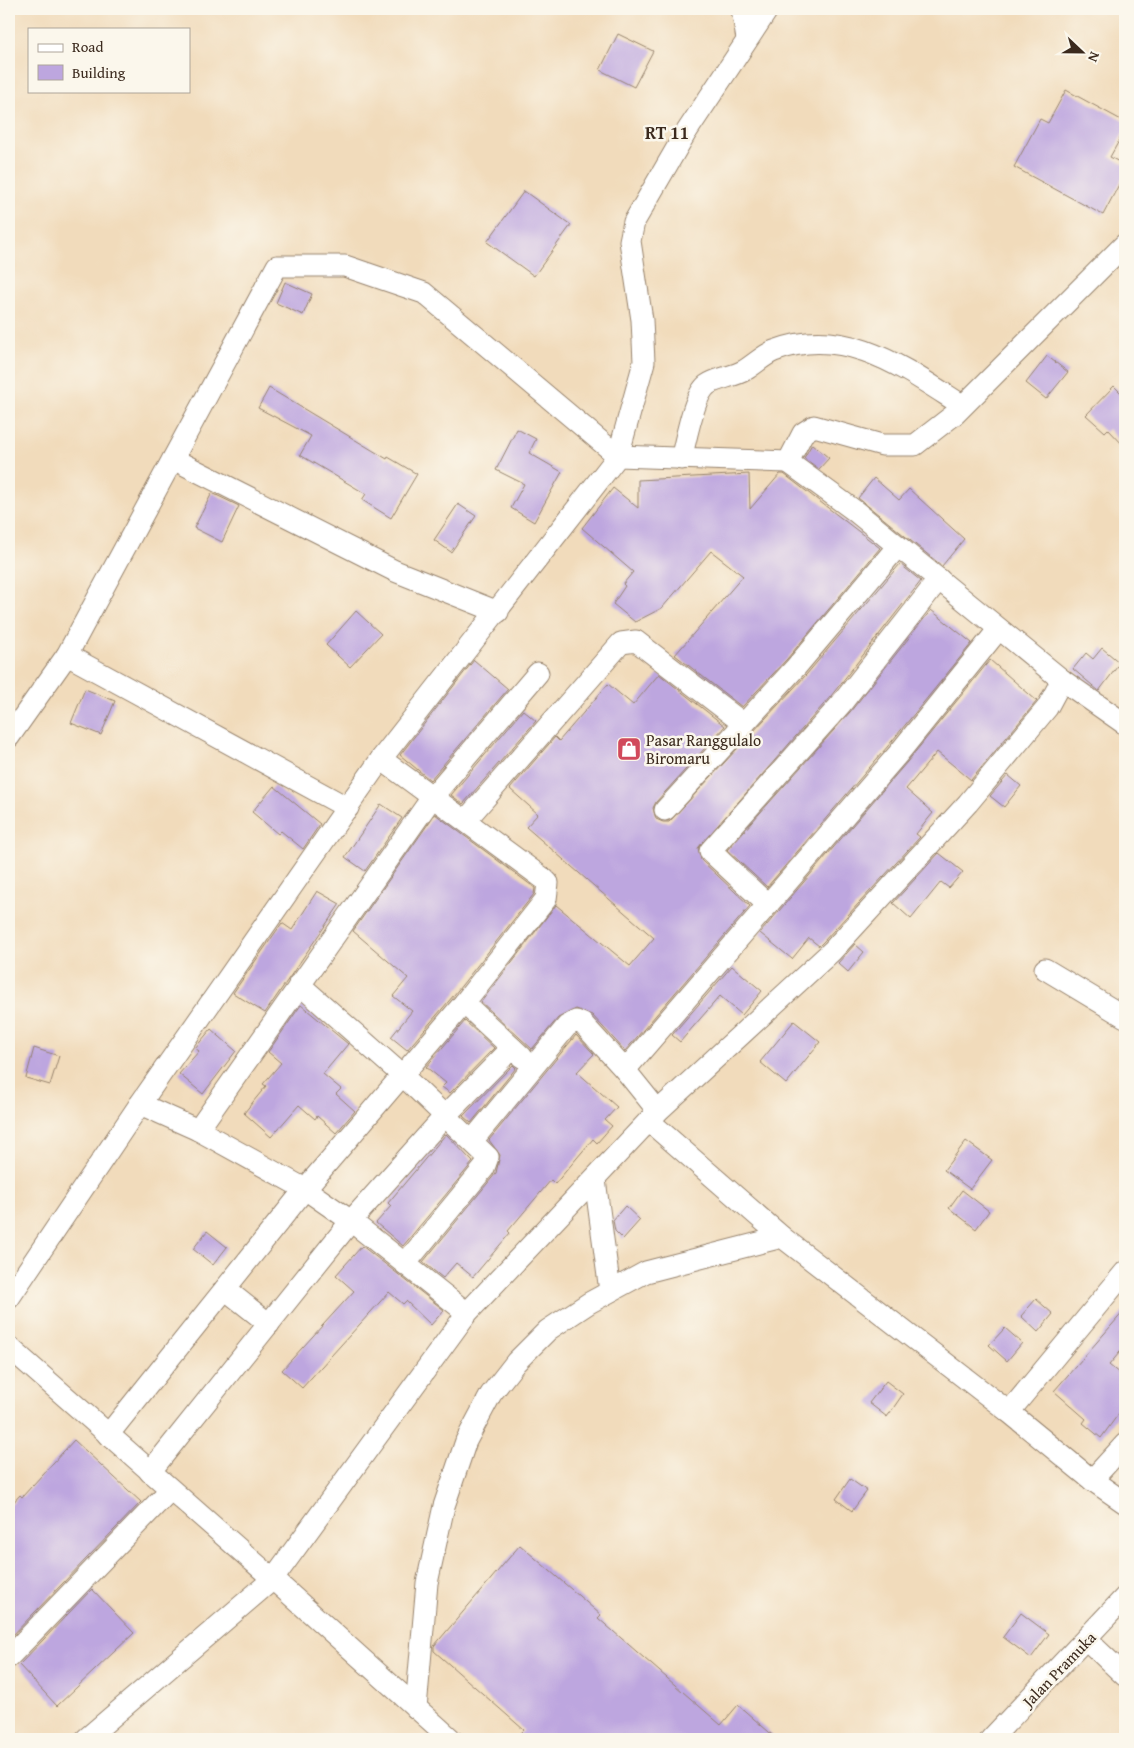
<svg xmlns="http://www.w3.org/2000/svg" width="1134" height="1748" font-family="'Gentium Book Plus',serif">
  <style>
    .building { fill: #bda6df }
    .lines { fill: none; stroke-linecap: round; stroke-linejoin: round }
    .minor-casing { stroke: #96826c; stroke-width: 23 }
    .minor { stroke: #fff; stroke-width: 21 }
    .labels { text-anchor: middle; dominant-baseline: central; stroke-width: 5; stroke-linejoin: round; paint-order: stroke }
    .poi-label { font-size: 16px; fill: #3b2a1e; stroke: #fbf7ec; text-anchor: start }
    .street-label { font-size: 16px; fill: #3b2a1e; stroke: #fbf7ec }
    .neighbourhood-label { font-size: 18px; font-weight: bold; fill: #3b2a1e; stroke: #fbf7ec }
  </style>
  <rect width="100%" height="100%" fill="#fbf7ec"/>
  <filter id="ink" filterUnits="userSpaceOnUse"><feTurbulence type="fractalNoise" baseFrequency=".02" numOctaves="2"/><feDisplacementMap in="SourceGraphic" scale="10" xChannelSelector="R" yChannelSelector="G"/><feConvolveMatrix kernelMatrix="1 2 1 2 8 2 1 2 1" color-interpolation-filters="sRGB"/></filter>
  <filter id="wash" filterUnits="userSpaceOnUse"><feTurbulence type="fractalNoise" baseFrequency=".0096" numOctaves="4" result="noise"/><feDisplacementMap in="SourceGraphic" scale="20" xChannelSelector="R" yChannelSelector="G"/><feGaussianBlur stdDeviation="1.12" result="paint"/><feColorMatrix in="noise" values="0 0 0 0 0 0 0 0 0 0 0 0 0 0 0 0 0 1.4 0 .05"/><feComposite in="paint" operator="in"/></filter>
  <g filter="url(#wash)">
    <rect width="100%" height="100%" fill="#f1dbbb"/>
    <g id="blocks">
      <!-- building -->
      <g class="building">
        <polygon points="618,34 653,51 634,87 600,70"/>
        <polygon points="1066,90 1125,122 1125,130 1110,157 1125,165 1125,173 1103,215 1014,167 1040,119 1048,123"/>
        <polygon points="524,191 571,225 534,276 487,242"/>
        <polygon points="285,282 312,294 303,315 276,303"/>
        <polygon points="1047,356 1068,372 1046,399 1026,383"/>
        <polygon points="1114,386 1125,397 1125,447 1108,429 1105,432 1086,415"/>
        <polygon points="269,388 387,459 388,457 417,474 391,518 362,500 366,494 300,455 311,436 258,408"/>
        <polygon points="517,429 536,439 529,453 562,472 534,522 511,508 524,484 496,470"/>
        <polygon points="812,444 829,458 819,469 804,458"/>
        <polygon points="749,474 750,509 780,474 784,474 880,548 787,659 742,707 675,655 743,576 711,551 662,608 635,622 613,604 625,586 623,584 633,572 582,528 613,488 638,508 638,480"/>
        <polygon points="874,478 899,500 909,489 964,539 942,566 858,498"/>
        <polygon points="212,493 239,506 222,542 194,528"/>
        <polygon points="458,504 476,516 451,552 434,540"/>
        <polygon points="900,564 921,581 831,696 698,848 701,860 750,906 625,1051 592,1015 576,1009 558,1018 532,1049 481,1002 556,905 630,966 654,938 526,827 538,814 510,789 555,737 559,741 608,684 633,705 659,674 725,726 656,802 653,808 656,819 663,822 669,822 806,675"/>
        <polygon points="931,610 972,643 888,746 767,887 727,850 850,712"/>
        <polygon points="356,611 381,634 350,667 326,645"/>
        <polygon points="1102,648 1120,663 1099,691 1073,669 1086,653 1093,659"/>
        <polygon points="474,660 508,689 430,780 400,755"/>
        <polygon points="990,660 1037,701 971,780 937,752 906,789 933,813 916,834 920,837 823,942 819,946 809,938 792,959 760,933 907,762"/>
        <polygon points="85,689 115,701 101,735 71,723"/>
        <polygon points="523,710 536,721 463,804 451,795"/>
        <polygon points="1008,775 1021,786 1004,807 990,796"/>
        <polygon points="274,786 320,824 303,849 281,831 278,834 252,812"/>
        <polygon points="381,804 402,818 365,871 345,857"/>
        <polygon points="435,814 535,888 534,894 454,995 407,1050 391,1037 412,1011 393,996 408,978 353,931"/>
        <polygon points="939,853 963,872 949,888 941,882 911,919 893,903"/>
        <polygon points="317,891 340,904 265,1013 233,993 282,923 292,930"/>
        <polygon points="855,944 864,952 848,972 838,963"/>
        <polygon points="732,966 762,991 742,1015 720,996 680,1042 672,1035"/>
        <polygon points="301,1005 348,1044 323,1074 341,1089 336,1094 355,1111 336,1133 317,1116 315,1119 299,1105 271,1137 244,1113 266,1086 263,1084 281,1063 268,1052"/>
        <polygon points="465,1021 494,1048 450,1093 442,1087 446,1083 426,1067"/>
        <polygon points="794,1021 820,1042 786,1084 760,1062"/>
        <polygon points="211,1029 236,1051 203,1094 179,1074 199,1051 195,1048"/>
        <polygon points="576,1035 594,1054 577,1072 617,1107 605,1120 612,1126 597,1143 593,1139 555,1184 551,1180 508,1231 510,1233 473,1277 456,1263 443,1278 423,1262 496,1173 500,1155 489,1140"/>
        <polygon points="34,1048 59,1056 50,1085 26,1078"/>
        <polygon points="513,1065 516,1068 471,1123 463,1116"/>
        <polygon points="446,1134 473,1162 403,1246 376,1223 391,1206 388,1203"/>
        <polygon points="966,1141 992,1160 970,1189 944,1170"/>
        <polygon points="962,1190 989,1211 976,1229 949,1208"/>
        <polygon points="625,1206 640,1220 623,1239 615,1231 613,1220"/>
        <polygon points="207,1231 227,1247 213,1265 193,1249"/>
        <polygon points="362,1246 444,1310 431,1325 406,1301 403,1304 389,1292 302,1388 282,1370 354,1291 336,1275"/>
        <polygon points="1036,1299 1053,1314 1038,1332 1021,1316"/>
        <polygon points="1125,1310 1125,1346 1109,1365 1125,1378 1125,1405 1101,1438 1083,1423 1086,1419 1054,1391"/>
        <polygon points="1005,1328 1022,1343 1007,1361 989,1345"/>
        <polygon points="886,1381 903,1394 887,1417 869,1403"/>
        <polygon points="74,1440 141,1502 9,1639 9,1507 20,1495 22,1497"/>
        <polygon points="850,1479 867,1491 852,1511 836,1499"/>
        <polygon points="520,1545 601,1615 598,1618 721,1725 738,1705 777,1739 515,1739 524,1730 434,1651 434,1646"/>
        <polygon points="92,1589 134,1633 57,1706 19,1665"/>
        <polygon points="1021,1613 1049,1634 1031,1658 1003,1637"/>
      </g>
    </g>
  </g>
  <g filter="url(#ink)">
    <use href="#blocks" fill-opacity="0" stroke="#96826c" stroke-width="1"/>
    <g class="lines">
      <defs>
        <g id="minor">
          <polyline points="742,9 747,39"/>
          <polyline points="173,459 395,571 498,612"/>
          <path d="M681,459C686,441 693,396 707,385C716,378 734,377 745,370C755,364 764,355 774,351C845,323 905,369 962,405"/>
          <polyline points="67,655 348,808"/>
          <polyline points="1062,680 1125,724"/>
          <polyline points="9,737 67,655 277,266 345,266 424,293 618,456 644,362 642,320 630,241 634,222 685,134 768,9"/>
          <polyline points="665,810 796,667 898,546"/>
          <polyline points="466,820 621,643 636,641 744,724"/>
          <polyline points="768,905 710,851 841,704 939,579"/>
          <polyline points="1045,969 1125,1017"/>
          <polyline points="299,984 402,1075 488,1157 484,1168 405,1264"/>
          <polyline points="464,1003 522,1057"/>
          <polyline points="625,1070 898,754 998,630"/>
          <polyline points="140,1104 198,1130"/>
          <polyline points="649,1121 782,1237"/>
          <polyline points="472,1141 567,1026 576,1021 583,1024 625,1070 658,1111"/>
          <polyline points="595,1180 610,1291"/>
          <polyline points="225,1289 269,1324"/>
          <polyline points="9,1298 140,1104 381,759 618,456 788,462 803,433 814,426 882,445 915,445 955,414 1125,244"/>
          <polyline points="467,1313 351,1221 305,1189 198,1130 433,796 538,673"/>
          <polyline points="9,1347 273,1579 451,1739"/>
          <polyline points="1009,1412 1125,1272"/>
          <polyline points="108,1435 305,1189 464,1003 546,899 548,883 544,879 381,759"/>
          <polyline points="150,1472 351,1221 444,1117 512,1048"/>
          <polyline points="1092,1480 1125,1444"/>
          <polyline points="1087,1640 1125,1676"/>
          <polyline points="9,1657 170,1490"/>
          <polyline points="416,1708 427,1583 444,1506 466,1441 491,1394 516,1362 548,1330 589,1303 646,1272 782,1237 1009,1412 1092,1480 1125,1503"/>
          <polyline points="86,1739 273,1579 467,1313 658,1111 832,951 968,803 1047,708 1062,680 855,511 788,462"/>
          <polyline points="991,1739 1125,1597"/>
        </g>
      </defs>
      <!-- minor casing -->
      <use href="#minor" class="minor-casing"/>
      <!-- minor -->
      <use href="#minor" class="minor"/>
    </g>
  </g>
  <!-- icons -->
  <defs>
    <symbol id="shop-square" viewBox="-11 -11 22 22"><rect x="-9" y="-9" width="18" height="18" rx="4" fill="#d1495b" stroke="#fbf7ec"/><path d="M-5-2.5h2.3a2.7 3.5 0 0 1 5.4 0H5L5.5 6h-11ZM-1.5-2.5h3a1.5 2.3 0 0 0-3 0Z" fill="#fff"/></symbol>
  </defs>
  <g fill-rule="evenodd">
    <use href="#shop-square" x="615" y="735" width="28" height="28"/>
  </g>
  <g class="labels">
    <!-- poi labels -->
    <g class="poi-label">
      <text x="646" y="740">Pasar Ranggulalo<tspan x="646" dy="18">Biromaru</tspan></text>
    </g>
    <!-- street labels -->
    <g class="street-label">
      <text transform="translate(1059 1669) rotate(-46)">Jalan Pramuka</text>
    </g>
    <!-- neighbourhood labels -->
    <g class="neighbourhood-label">
      <text x="667" y="132">RT 11</text>
    </g>
  </g>
  <!-- margin -->
  <rect width="1134" height="1748" fill="none" stroke="#fbf7ec" stroke-width="30"/>
  <!-- legend -->
  <rect x="28" y="28" width="162" height="65" fill="#fbf7ec" stroke="#aea59a"/>
  <rect x="38" y="44" width="25" height="8" fill="#ffffff" stroke="#aea59a"/>
  <text x="72" y="52" font-size="15" fill="#3b2a1e">Road</text>
  <rect x="38" y="65" width="25" height="15" fill="#bda6df" stroke="#aea59a"/>
  <text x="72" y="78" font-size="15" fill="#3b2a1e">Building</text>
  <!-- north arrow -->
  <g transform="translate(1082 52) rotate(112)" stroke="#fbf7ec" stroke-width="4" paint-order="stroke">
  <path d="M0-4L9 19L0 12L-9 19Z" fill="#3b2a1e"/>
  <text y="-8" font-size="14" font-weight="bold" text-anchor="middle" fill="#3b2a1e">N</text>
  </g>
</svg>
